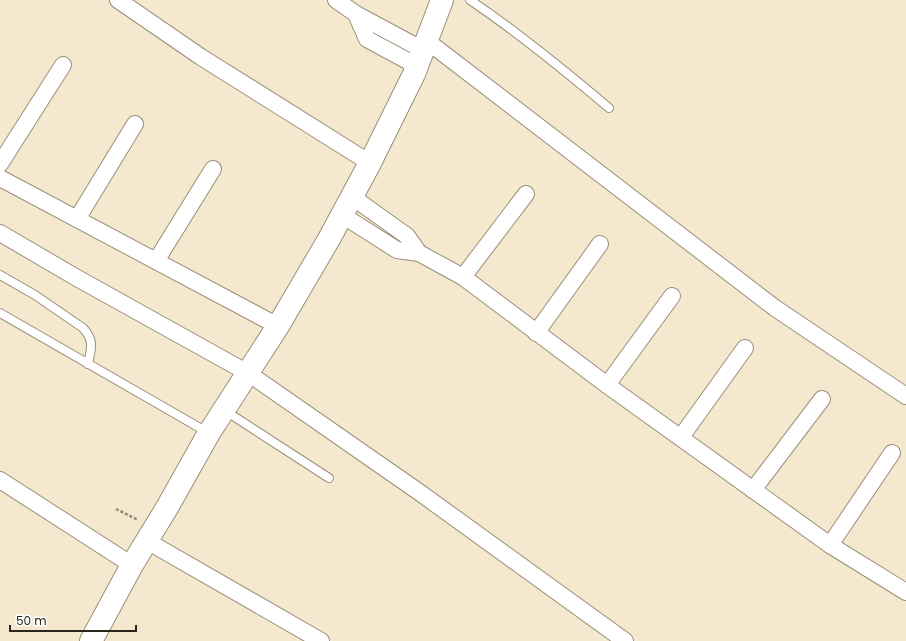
<svg xmlns="http://www.w3.org/2000/svg" width="906" height="641" font-family="Poppins,sans-serif">
  <style>
    .lines { fill: none; stroke-linecap: round; stroke-linejoin: round }
    .lane-casing { stroke: #9a8f78; stroke-width: 10 }
    .street-casing { stroke: #9a8f78; stroke-width: 18 }
    .secondary-casing { stroke: #9a8f78; stroke-width: 24 }
    .path { stroke: #928978; stroke-width: 2.5; stroke-dasharray: 3 2; stroke-linecap: butt }
    .lane { stroke: #fff; stroke-width: 8 }
    .street { stroke: #fff; stroke-width: 16 }
    .secondary { stroke: #fff; stroke-width: 22 }
  </style>
  <rect width="100%" height="100%" fill="#f4e8cf"/>
  <g class="lines">
    <defs>
      <g id="lane">
        <path d="M470,0C519,33 564,70 609,108"/>
        <path d="M0,275L35,295L83,328C95,341 91,349 88,364"/>
        <polyline points="0,313 207,432"/>
        <polyline points="224,410 329,478"/>
      </g>
      <g id="street">
        <polyline points="118,0 201,57 370,163"/>
        <polyline points="336,0 356,14"/>
        <polyline points="427,41 775,308 906,396"/>
        <polyline points="417,66 367,39 356,14 423,50"/>
        <polyline points="0,164 63,65"/>
        <polyline points="0,178 278,326"/>
        <polyline points="342,215 397,250 419,253 407,236 351,196"/>
        <polyline points="77,219 135,124"/>
        <polyline points="0,233 77,278 248,373 419,492 625,641"/>
        <polyline points="419,253 463,277 607,385 830,545 906,592"/>
        <polyline points="156,261 213,169"/>
        <polyline points="463,277 526,194"/>
        <polyline points="536,333 600,244"/>
        <polyline points="607,385 672,296"/>
        <polyline points="681,437 745,348"/>
        <polyline points="0,480 132,565"/>
        <polyline points="753,490 822,399"/>
        <polyline points="147,541 321,641"/>
        <polyline points="830,545 892,453"/>
      </g>
      <polyline id="secondary" points="91,641 132,565 168,506 209,433 278,326 329,239 370,163 414,74 442,0"/>
    </defs>
    <!-- lane casing -->
    <use href="#lane" class="lane-casing"/>
    <!-- street casing -->
    <use href="#street" class="street-casing"/>
    <!-- secondary casing -->
    <use href="#secondary" class="secondary-casing"/>
    <!-- path -->
    <polyline class="path" points="116,509 138,520"/>
    <!-- lane -->
    <use href="#lane" class="lane"/>
    <!-- street -->
    <use href="#street" class="street"/>
    <!-- secondary -->
    <use href="#secondary" class="secondary"/>
  </g>
  <!-- scale -->
  <path d="M10 625v6h126v-6" fill="none" stroke="#2a251c" stroke-width="2"/>
  <text x="16" y="625" font-size="12" fill="#2a251c" stroke="#ffffff" stroke-width="3" paint-order="stroke">50 m</text>
</svg>
